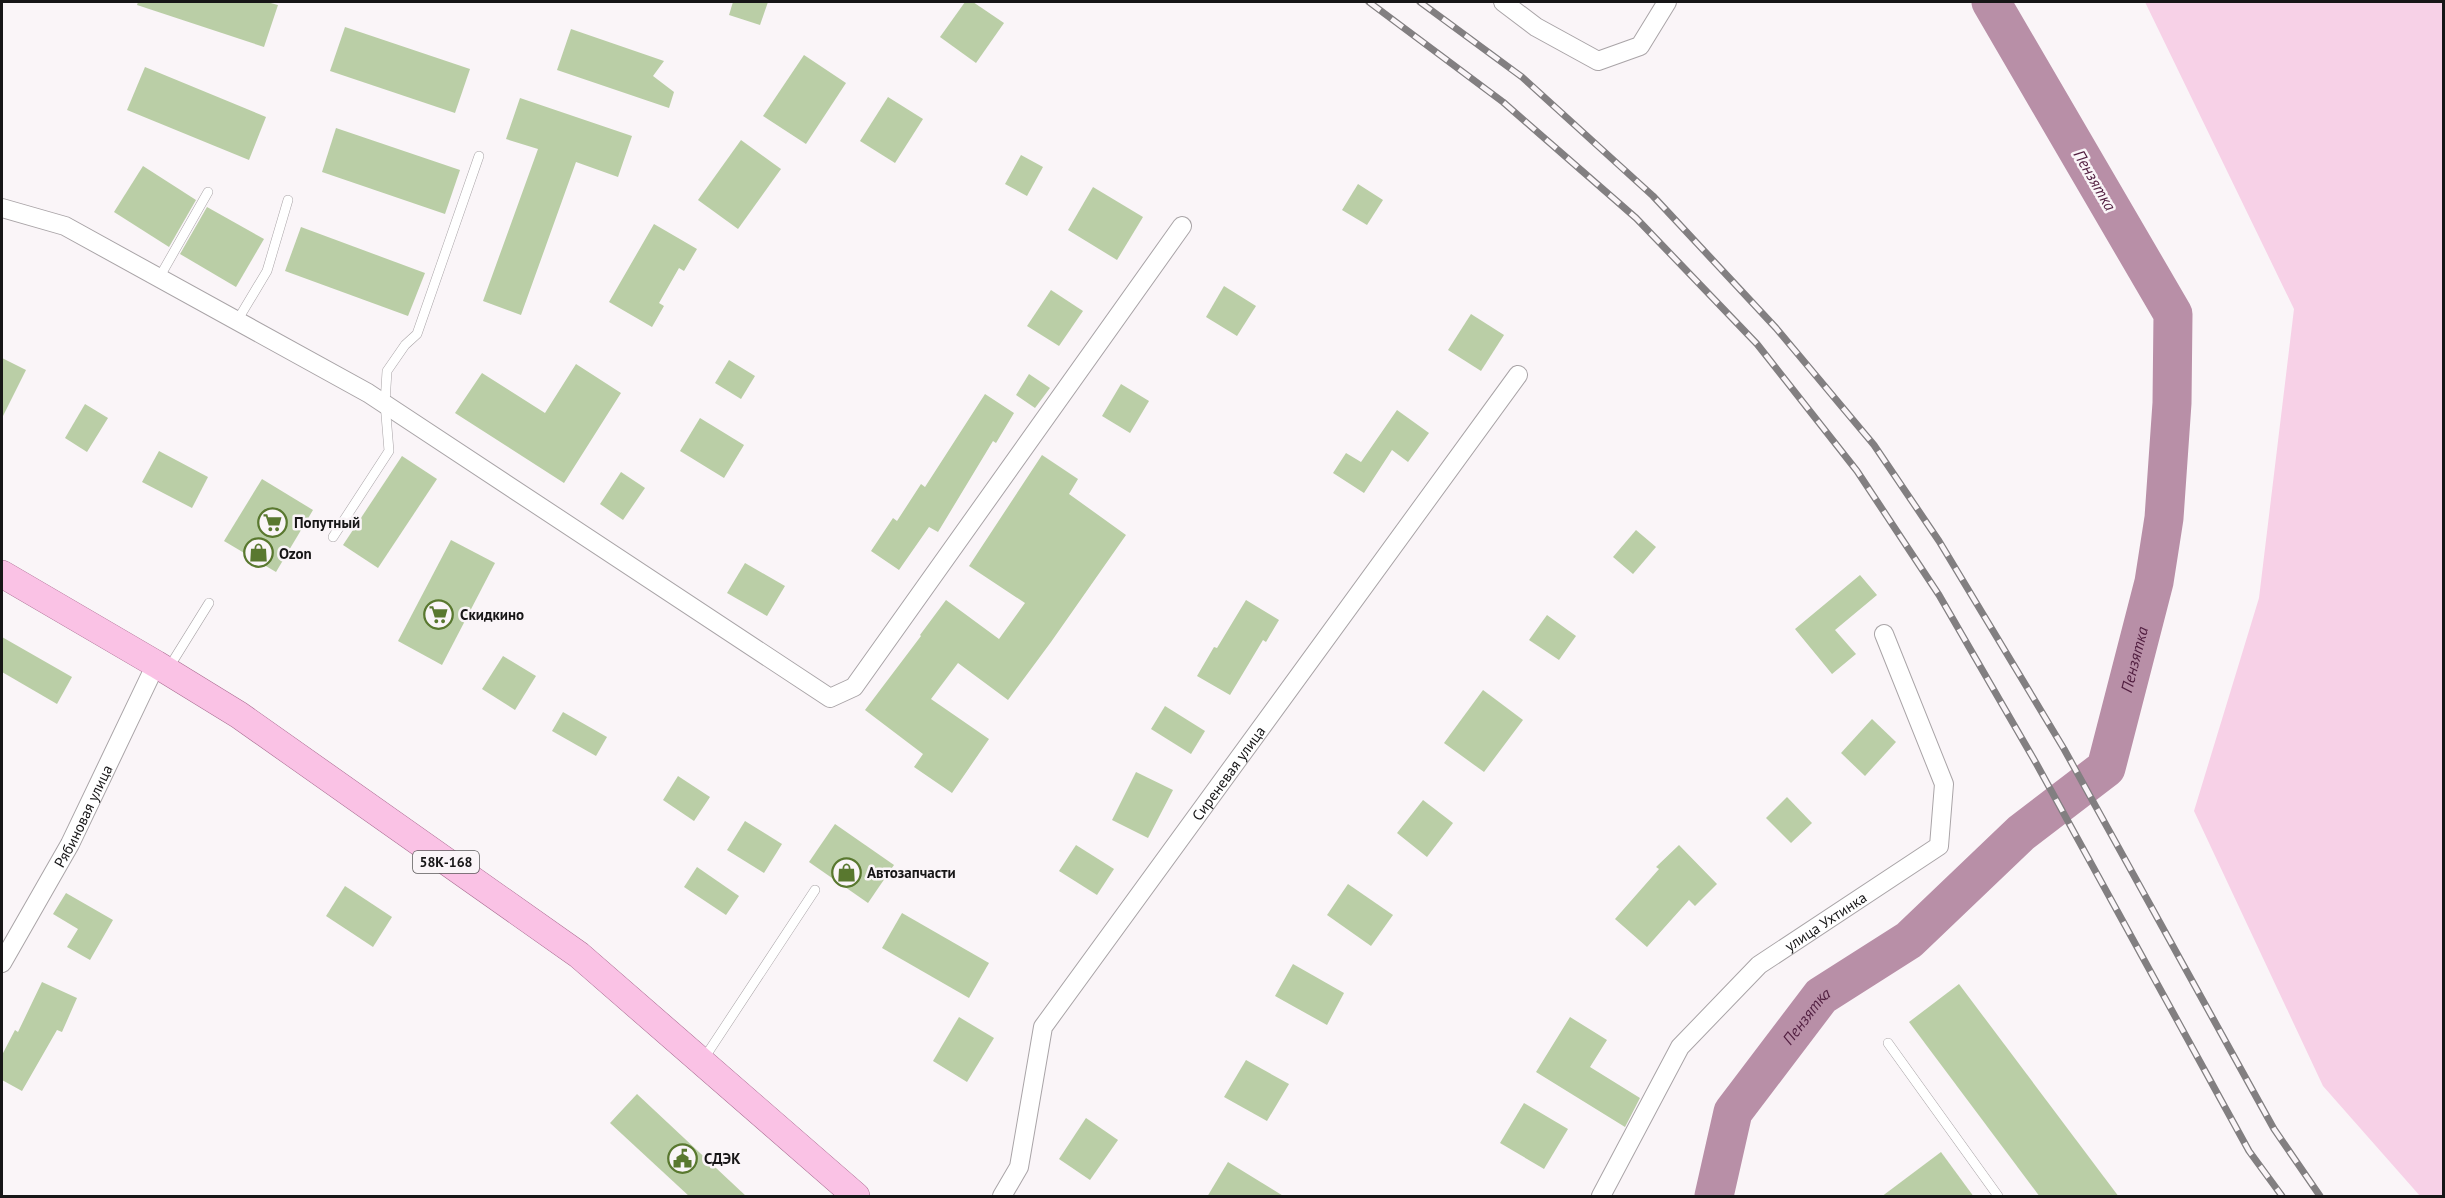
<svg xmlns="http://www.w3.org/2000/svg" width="2445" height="1198" font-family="'PT Sans',sans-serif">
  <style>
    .green { fill: #f7d1e7 }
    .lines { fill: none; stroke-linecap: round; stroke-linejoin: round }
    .river { stroke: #b88fa7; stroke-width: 39 }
    .building { fill: #bacea6 }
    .lane-casing { stroke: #a9a4a7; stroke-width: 10 }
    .street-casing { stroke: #a9a4a7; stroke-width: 20 }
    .primary-casing { stroke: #a96c91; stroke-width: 28 }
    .lane { stroke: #fff; stroke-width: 9 }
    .street { stroke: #fff; stroke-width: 18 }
    .primary { stroke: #fac2e5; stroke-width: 27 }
    .rail-casing { stroke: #827f81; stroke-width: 7 }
    .rail { stroke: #faf5f8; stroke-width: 4.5; stroke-dasharray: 14; stroke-linecap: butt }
    .labels { text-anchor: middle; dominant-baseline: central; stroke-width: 5; stroke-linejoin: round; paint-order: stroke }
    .shield { fill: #faf5f8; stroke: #5b595a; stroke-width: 1.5 }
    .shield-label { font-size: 14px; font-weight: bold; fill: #171617 }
    .poi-label { font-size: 15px; font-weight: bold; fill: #171617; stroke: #faf5f8; text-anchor: start }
    .street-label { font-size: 15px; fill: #171617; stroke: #faf5f8 }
    .water-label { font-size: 16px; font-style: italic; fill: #501d3f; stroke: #faf5f8 }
  </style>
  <rect width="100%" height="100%" fill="#faf5f8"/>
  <!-- green -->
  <polygon class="green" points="2145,2 2443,2 2443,1196 2420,1196 2323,1086 2194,811 2259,598 2294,309"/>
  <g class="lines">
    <!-- river -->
    <path class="river" id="s1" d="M1714,1196L1733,1112L1821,996L1909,940L2021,833L2106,768L2154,582L2164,518L2172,403L2173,314L1991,2"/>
  </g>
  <!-- building -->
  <g class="building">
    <polygon points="138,2 267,2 278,5 264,47 137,5"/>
    <polygon points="733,2 768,2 760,25 729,15"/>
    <polygon points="965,2 973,2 1004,23 976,63 940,37"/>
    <polygon points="345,27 470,69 455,113 330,71"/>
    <polygon points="571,29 664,61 653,76 674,92 669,108 557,70"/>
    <polygon points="804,55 846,83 806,144 763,116"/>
    <polygon points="145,67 266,117 249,160 127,110"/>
    <polygon points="888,97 923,119 895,163 860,141"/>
    <polygon points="520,98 632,136 618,177 576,162 521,315 483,301 538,149 506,139"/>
    <polygon points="336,128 460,170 445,214 322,172"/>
    <polygon points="741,140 781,169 738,229 698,200"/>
    <polygon points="1021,155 1043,167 1027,196 1005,184"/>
    <polygon points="143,166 196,200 169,247 114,212"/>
    <polygon points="1358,184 1383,200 1367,225 1342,210"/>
    <polygon points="1093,187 1143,217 1117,260 1068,230"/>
    <polygon points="207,207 264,239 236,287 180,254"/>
    <polygon points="654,224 697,249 684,271 679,268 659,303 664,306 652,327 609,302"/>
    <polygon points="301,227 425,273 408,316 285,271"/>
    <polygon points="1224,286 1256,306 1237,336 1206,317"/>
    <polygon points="1051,290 1083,311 1059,346 1027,326"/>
    <polygon points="1471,314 1504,335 1481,371 1448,350"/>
    <polygon points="2,358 26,370 2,418"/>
    <polygon points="729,360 755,376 741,399 715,383"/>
    <polygon points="576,364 621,393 564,483 455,413 482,373 545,413"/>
    <polygon points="1029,374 1050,388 1035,408 1016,395"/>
    <polygon points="1121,384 1149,401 1130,433 1102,416"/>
    <polygon points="985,394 1014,413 996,443 993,441 938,532 929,527 899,570 871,551 893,518 897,521 921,484 925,487"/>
    <polygon points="85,404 108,418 87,452 65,438"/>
    <polygon points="1397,410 1429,433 1408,462 1392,450 1364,493 1333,473 1346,453 1361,462"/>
    <polygon points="700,418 744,445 724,478 680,451"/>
    <polygon points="159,451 208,477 192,508 142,482"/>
    <polygon points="1042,455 1078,479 1069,494 1126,535 1051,642 1008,700 958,663 931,699 989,739 952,793 914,767 923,754 865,710 921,636 920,635 946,600 999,639 1025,603 969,566"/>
    <polygon points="402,456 437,479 378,568 343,545"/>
    <polygon points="621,472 645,488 623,520 600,504"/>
    <polygon points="262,479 313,510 276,572 224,541"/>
    <polygon points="1636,530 1656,547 1633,574 1613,557"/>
    <polygon points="451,540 495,563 442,665 398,641"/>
    <polygon points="745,563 785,586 767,616 727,593"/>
    <polygon points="1860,575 1877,595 1835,630 1856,654 1832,674 1795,629"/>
    <polygon points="1246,600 1279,620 1266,642 1263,640 1230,695 1197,676 1214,647 1217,648"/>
    <polygon points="1547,615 1576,636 1559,660 1529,640"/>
    <polygon points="2,637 72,677 57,704 2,672"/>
    <polygon points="503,656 536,676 515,710 482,689"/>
    <polygon points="1483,690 1523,720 1484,772 1444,743"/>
    <polygon points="1165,706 1205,731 1191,754 1151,729"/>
    <polygon points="563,712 607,737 596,756 552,731"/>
    <polygon points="1872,719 1896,742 1865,776 1841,753"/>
    <polygon points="1136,772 1173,790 1148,838 1112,820"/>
    <polygon points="678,776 710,797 694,821 663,800"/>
    <polygon points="1787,797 1812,823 1791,843 1766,818"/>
    <polygon points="1423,800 1453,823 1427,857 1397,833"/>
    <polygon points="745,821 782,844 764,873 727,850"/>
    <polygon points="835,824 894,865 868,903 809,862"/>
    <polygon points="1076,845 1114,869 1097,895 1059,871"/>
    <polygon points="1679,845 1717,884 1695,906 1689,900 1647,947 1615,919 1659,869 1656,867"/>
    <polygon points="697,867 739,896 726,915 684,887"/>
    <polygon points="1348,884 1393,915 1371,946 1327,915"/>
    <polygon points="345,886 392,917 373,947 326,916"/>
    <polygon points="66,893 113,920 90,960 67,947 78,929 53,914"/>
    <polygon points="902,913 989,963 969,998 882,948"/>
    <polygon points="1293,964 1344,993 1327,1025 1275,996"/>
    <polygon points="42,982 77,998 62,1032 57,1030 22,1091 2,1080 2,1055 15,1030 18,1032"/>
    <polygon points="1959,984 2119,1197 2040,1197 1909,1022"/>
    <polygon points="959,1017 994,1038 967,1082 933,1061"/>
    <polygon points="1570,1017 1607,1040 1590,1067 1640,1098 1625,1127 1536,1072"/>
    <polygon points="1246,1060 1289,1084 1267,1121 1224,1097"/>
    <polygon points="637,1094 747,1197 690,1197 610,1123"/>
    <polygon points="1524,1103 1568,1129 1544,1169 1500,1143"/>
    <polygon points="1086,1118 1118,1140 1090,1180 1059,1159"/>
    <polygon points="1941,1152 1974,1197 1881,1197"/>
    <polygon points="1228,1162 1285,1197 1207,1197"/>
  </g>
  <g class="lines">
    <defs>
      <g id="lane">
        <polyline points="159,278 208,192"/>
        <polyline points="237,321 267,271 288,200"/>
        <polyline points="333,537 389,451 385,403 387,371 405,345 417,334 479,156"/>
        <polyline points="168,669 209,603"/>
        <polyline points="1888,1043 1998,1196"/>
        <polyline points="703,1060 815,890"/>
      </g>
      <g id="street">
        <polyline points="1503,2 1536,27 1598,61 1640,46 1667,2"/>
        <polyline points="2,208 65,226 368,393 830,698 854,687 1182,226"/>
        <path id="s2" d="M2,963L70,844L156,664"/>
        <path id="s3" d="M1002,1196L1019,1167L1043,1027L1518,375"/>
        <path id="s4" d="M1601,1196L1680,1047L1759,965L1939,846L1944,784L1884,634"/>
      </g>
      <polyline id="primary" points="2,574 156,664 239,715 579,955 856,1196"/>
    </defs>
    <!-- lane casing -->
    <use href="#lane" class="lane-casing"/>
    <!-- street casing -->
    <use href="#street" class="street-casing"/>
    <!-- primary casing -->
    <use href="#primary" class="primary-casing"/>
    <!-- lane -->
    <use href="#lane" class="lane"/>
    <!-- street -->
    <use href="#street" class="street"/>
    <!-- primary -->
    <use href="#primary" class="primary"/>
    <defs>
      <g id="rail">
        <polyline points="1369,2 1503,102 1636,218 1757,344 1857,471 1939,595 2036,763 2249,1151 2282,1196"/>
        <polyline points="1420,2 1522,77 1653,196 1776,328 1874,445 1939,541 2064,749 2274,1129 2320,1196"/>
      </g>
    </defs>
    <!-- rail casing -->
    <use href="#rail" class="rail-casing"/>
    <!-- rail -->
    <use href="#rail" class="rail"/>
  </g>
  <!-- icons -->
  <defs>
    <symbol id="supermarket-ring" viewBox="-11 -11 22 22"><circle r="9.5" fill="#faf5f8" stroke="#59782f" stroke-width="1.5"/><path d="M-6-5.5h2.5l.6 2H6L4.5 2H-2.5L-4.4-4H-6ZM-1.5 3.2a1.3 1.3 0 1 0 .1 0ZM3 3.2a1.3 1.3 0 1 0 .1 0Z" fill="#59782f"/></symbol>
    <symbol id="shop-ring" viewBox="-11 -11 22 22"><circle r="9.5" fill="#faf5f8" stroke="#59782f" stroke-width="1.5"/><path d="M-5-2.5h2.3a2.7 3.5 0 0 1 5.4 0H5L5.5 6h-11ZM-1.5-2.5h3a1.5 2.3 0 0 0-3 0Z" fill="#59782f"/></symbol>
    <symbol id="civic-ring" viewBox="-11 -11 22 22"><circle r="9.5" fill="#faf5f8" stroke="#59782f" stroke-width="1.5"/><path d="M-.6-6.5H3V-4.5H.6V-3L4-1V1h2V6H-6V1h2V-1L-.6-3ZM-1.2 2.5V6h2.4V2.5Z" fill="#59782f"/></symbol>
  </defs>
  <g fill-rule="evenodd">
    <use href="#supermarket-ring" x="256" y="506" width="33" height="33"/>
    <use href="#shop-ring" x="242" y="536" width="33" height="33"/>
    <use href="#supermarket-ring" x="422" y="598" width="33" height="33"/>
    <use href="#shop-ring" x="830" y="856" width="33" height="33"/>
    <use href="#civic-ring" x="666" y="1142" width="33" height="33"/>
  </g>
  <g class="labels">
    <!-- shield labels -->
    <rect class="shield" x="413" y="851" width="66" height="22" rx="4.5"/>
    <g class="shield-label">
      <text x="446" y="862">58К-168</text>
    </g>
    <!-- poi labels -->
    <g class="poi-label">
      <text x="294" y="522">Попутный</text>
      <text x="279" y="553">Ozon</text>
      <text x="460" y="614">Скидкино</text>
      <text x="867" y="872">Автозапчасти</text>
      <text x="704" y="1158">СДЭК</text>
    </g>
    <!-- street labels -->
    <g class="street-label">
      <text stroke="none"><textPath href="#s3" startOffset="490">Сиреневая улица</textPath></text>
      <text stroke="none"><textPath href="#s2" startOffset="168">Рябиновая улица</textPath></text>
      <text stroke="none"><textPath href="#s4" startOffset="362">улица Ухтинка</textPath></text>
    </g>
    <!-- water labels -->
    <g class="water-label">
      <text transform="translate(2095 180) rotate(60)">Пензятка</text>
      <text stroke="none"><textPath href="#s1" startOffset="710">Пензятка</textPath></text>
      <text stroke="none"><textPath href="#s1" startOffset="207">Пензятка</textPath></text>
    </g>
  </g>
  <!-- border -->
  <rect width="2445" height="1198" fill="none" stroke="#171617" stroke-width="6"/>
</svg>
